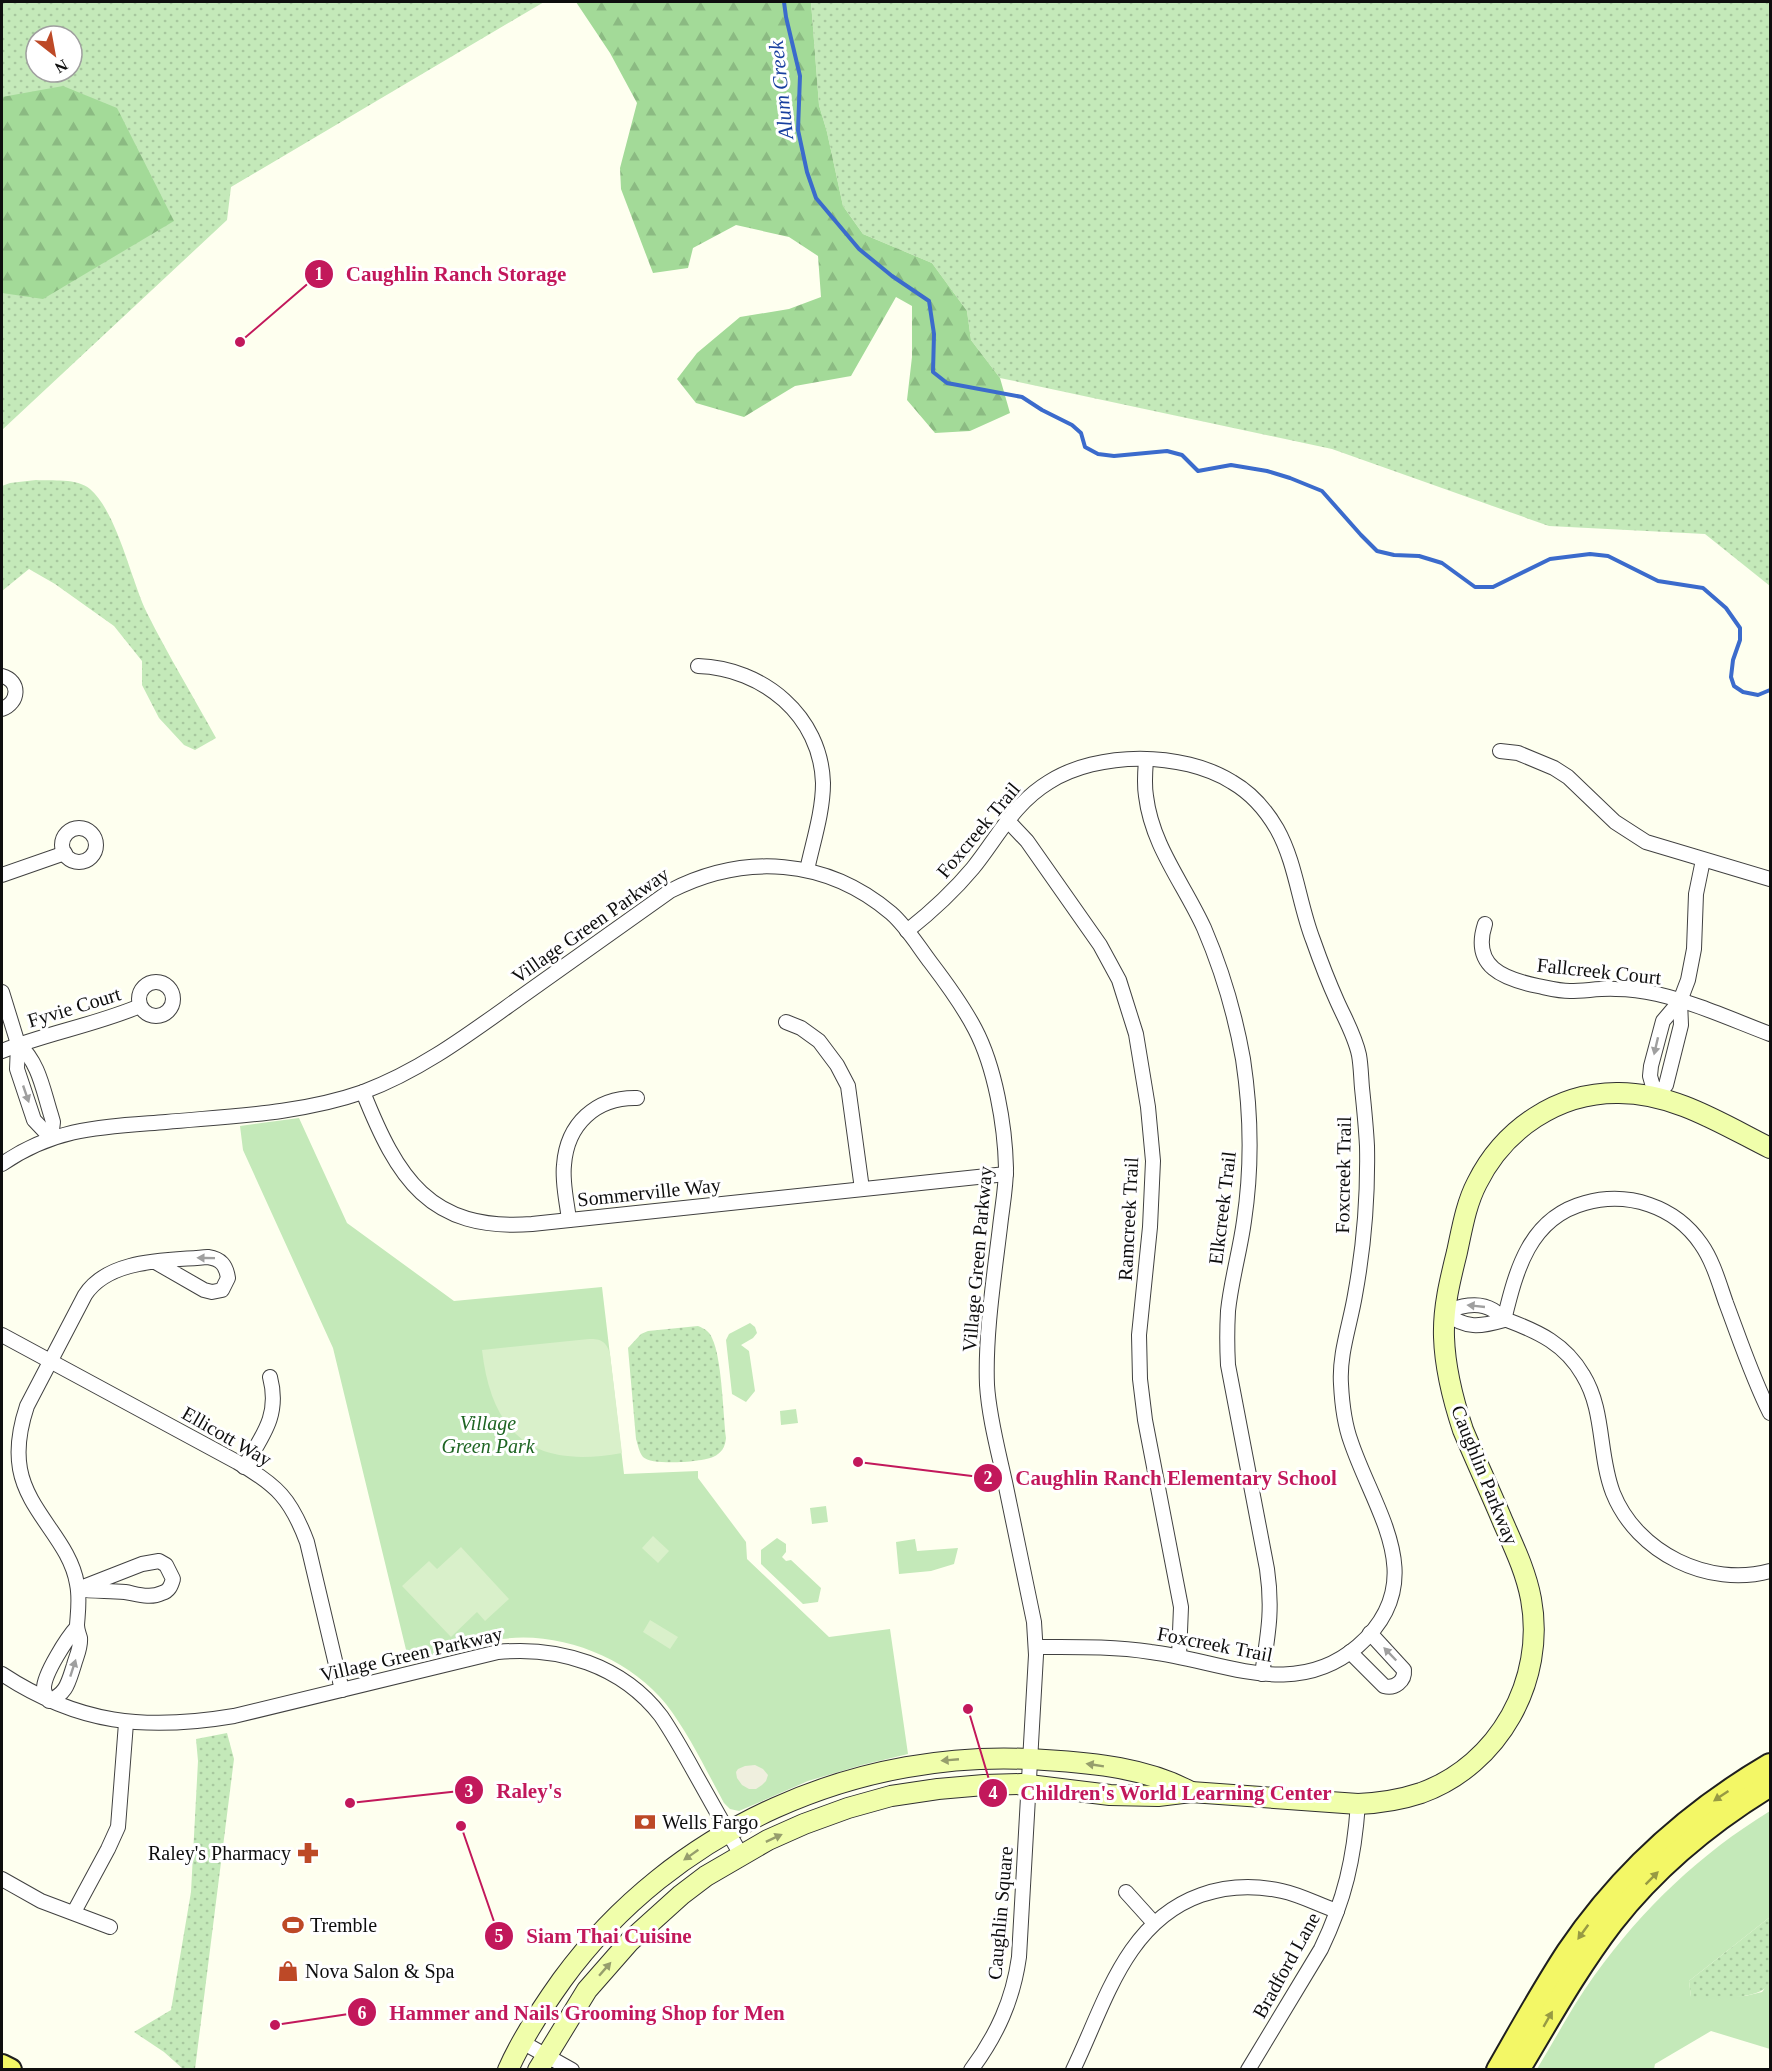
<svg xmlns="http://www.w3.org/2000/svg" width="1772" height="2071" font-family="'Times New Roman',serif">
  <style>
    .grass { fill: url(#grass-dots); fill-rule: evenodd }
    .forest { fill: url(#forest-firs) }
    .park { fill: #c4e9b9 }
    .pitch { fill: #d9f0ca }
    .plaza { fill: #efefde }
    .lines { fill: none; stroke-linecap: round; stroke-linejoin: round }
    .stream { stroke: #3b6bcc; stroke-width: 4 }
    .street-casing { stroke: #414141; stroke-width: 16 }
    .secondary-casing { stroke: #303030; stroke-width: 22 }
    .primary-casing { stroke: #1f1f1f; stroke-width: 26 }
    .street { stroke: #fff; stroke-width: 14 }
    .secondary { stroke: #f0feab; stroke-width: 20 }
    .primary { stroke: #f3f766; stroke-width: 22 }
    .oneway { fill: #9f9f9f }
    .oneway2 { fill: #969e6c }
    .oneway3 { fill: #979a43 }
    .labels { text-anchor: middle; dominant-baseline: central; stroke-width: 6; stroke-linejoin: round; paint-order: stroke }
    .street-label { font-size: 20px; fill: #0e0e0e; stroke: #fff }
    .park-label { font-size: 20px; font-style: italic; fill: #1e6523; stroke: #fff }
    .poi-label { font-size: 20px; fill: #0e0e0e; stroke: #fff; text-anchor: start }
    .water-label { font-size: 21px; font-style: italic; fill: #183f9f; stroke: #fff }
    .leader { fill: none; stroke: #c2185b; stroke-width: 2 }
    .callout-dot { fill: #c2185b; stroke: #fff; stroke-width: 2 }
    .mark-label { font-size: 18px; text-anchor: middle; font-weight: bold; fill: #fff }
    .callout-label { font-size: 21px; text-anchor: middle; font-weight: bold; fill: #c2185b; stroke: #fff; stroke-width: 6; stroke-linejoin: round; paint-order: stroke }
  </style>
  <defs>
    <pattern id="grass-dots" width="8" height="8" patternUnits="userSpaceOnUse" patternTransform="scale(1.5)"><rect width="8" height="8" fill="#c4e9b9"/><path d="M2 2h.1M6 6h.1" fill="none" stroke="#a7c79e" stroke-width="1.8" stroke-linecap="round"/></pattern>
    <pattern id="forest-firs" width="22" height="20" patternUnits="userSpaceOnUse" patternTransform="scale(1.5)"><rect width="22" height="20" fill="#a3da98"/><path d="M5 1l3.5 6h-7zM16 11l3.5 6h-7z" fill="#8bba82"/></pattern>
  </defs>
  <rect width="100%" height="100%" fill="#feffef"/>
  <!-- grass -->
  <g class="grass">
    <path d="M2,2H544L231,187L227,220L2,430ZM36,36H72V72H36Z"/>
    <polygon points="811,2 1770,2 1770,586 1705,534 1549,526 1332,449 1000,378 971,340 967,311 932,263 863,234 843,206 827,132 819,105"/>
    <path d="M36,480C52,481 77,478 90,489C117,512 131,580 147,613C168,655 193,696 216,738L195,750L184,745L159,718L142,685V661L114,626L55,584L29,569L2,591V486L10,483Z"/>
    <path d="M698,1326C705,1329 709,1331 712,1338C722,1358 723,1414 726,1438C725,1447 722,1453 713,1457C702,1462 652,1466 643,1457C639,1452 638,1445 636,1439L628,1348L641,1334L648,1331Z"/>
    <polygon points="227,1733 234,1759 195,2069 183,2069 164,2052 134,2032 171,2010 191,1892 198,1761 196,1739"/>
    <path d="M1770,1917C1770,1928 1772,1975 1770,1982C1762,2002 1709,1997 1691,1997L1689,1981Z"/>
  </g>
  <!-- forest -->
  <g class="forest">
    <polygon points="576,2 811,2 819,105 827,132 843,206 863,234 932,263 967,311 971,340 1000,378 1010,413 970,431 935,433 907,400 912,357 912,306 896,297 851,376 795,386 744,417 696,403 677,379 697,353 740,317 789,309 821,297 818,256 789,237 736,225 693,248 688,268 653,273 621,189 620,168 637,103 610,53"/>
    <polygon points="63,86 117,108 174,221 43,299 2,293 2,97"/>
  </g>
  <!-- park -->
  <g class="park">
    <path d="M299,1118L347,1223L454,1301L602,1287L624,1474L698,1471V1478L746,1542L747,1559L829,1637L890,1629L908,1754L862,1765L808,1781L739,1811L730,1809L724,1803C706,1770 689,1734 666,1704C629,1658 561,1631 502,1639C471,1643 440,1653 409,1662L333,1348L243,1150L240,1126Z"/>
    <polygon points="750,1323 755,1327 757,1333 753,1338 741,1345 749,1351 755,1391 746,1402 732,1394 726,1340 729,1334"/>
    <polygon points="796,1409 798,1423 781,1425 780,1411"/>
    <polygon points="826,1506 828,1522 812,1524 810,1508"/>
    <polygon points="777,1538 786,1544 786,1552 782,1557 786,1561 791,1560 821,1588 818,1602 803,1604 761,1564 761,1550"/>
    <polygon points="915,1539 917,1551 958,1548 954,1564 931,1571 899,1574 896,1542"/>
    <path d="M1770,1811V1917L1689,1981L1691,1997L1745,1996L1762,1992L1770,1982V2049L1711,2031L1655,2064L1654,2069H1537C1556,2038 1573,2005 1594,1976C1643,1908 1700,1854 1770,1811Z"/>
  </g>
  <!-- pitch -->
  <g class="pitch">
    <path d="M589,1339C601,1339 606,1341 610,1354L622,1453C535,1469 492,1437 482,1350Z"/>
    <polygon points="653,1536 669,1551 658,1563 642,1548"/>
    <polygon points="461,1547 509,1599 485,1621 477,1612 451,1637 402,1586 429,1561 437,1569"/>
    <polygon points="650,1620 678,1637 670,1649 643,1632"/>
  </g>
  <!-- plaza -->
  <polygon class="plaza" points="755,1765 763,1769 768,1775 766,1781 762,1785 756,1789 749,1789 742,1785 737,1778 736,1772 738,1769 745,1766"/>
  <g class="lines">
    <!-- stream -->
    <polyline class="stream" points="784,2 786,17 800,76 798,130 807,172 816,198 859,249 892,276 929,301 934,334 933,372 947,383 1022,397 1042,410 1072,425 1081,433 1085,447 1098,454 1114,456 1167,451 1182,455 1198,471 1231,465 1267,471 1290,478 1322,491 1361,535 1377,551 1394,555 1419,556 1442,563 1475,587 1493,587 1550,559 1590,554 1608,556 1658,581 1703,588 1726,608 1740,628 1740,640 1733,660 1731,677 1734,686 1743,692 1758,695 1770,690"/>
    <defs>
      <g id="street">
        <path d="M698,666C763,668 821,716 823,783C823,812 813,842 807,870"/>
        <path d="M2,676C21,681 19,703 2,709"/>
        <polyline points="1500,751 1518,753 1554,768 1568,777 1615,822 1646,842 1770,879"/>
        <path d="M1146,760C1145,772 1144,784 1146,796C1152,846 1184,884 1204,928C1222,970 1235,1014 1243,1059C1251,1112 1252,1168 1244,1221C1240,1251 1231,1281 1228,1311C1227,1329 1227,1347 1228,1365L1267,1569C1273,1610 1268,1634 1262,1674"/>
        <polyline points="1007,820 1027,841 1100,945 1119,980 1136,1034 1148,1107 1153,1161 1150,1227 1139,1335 1140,1379 1145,1420 1181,1607 1179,1656"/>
        <circle cx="79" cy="845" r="17"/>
        <polyline points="2,875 65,853"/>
        <path d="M1485,924C1471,967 1504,979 1538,986C1548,988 1559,991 1570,991C1585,991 1601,988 1616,989C1629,989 1644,991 1657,994C1696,1003 1733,1020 1770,1034"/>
        <path d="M907,931C931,912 953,892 973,868C998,837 1013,804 1049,782C1098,751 1182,751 1232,782C1251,793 1266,810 1277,829C1296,863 1299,904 1313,940C1320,960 1328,981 1337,1001C1345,1019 1355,1036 1359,1055C1361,1066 1361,1077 1362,1088C1364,1107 1366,1127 1367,1146C1368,1196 1364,1246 1355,1295C1350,1325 1339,1354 1341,1384C1342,1404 1344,1423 1351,1442C1375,1513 1432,1581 1358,1646C1294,1701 1223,1661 1151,1652C1113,1646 1074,1647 1036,1647"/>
        <circle cx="156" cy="999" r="17"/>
        <polyline points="2,992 18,1044 17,1069 34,1120 51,1138"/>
        <polyline points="786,1022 801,1028 819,1041 837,1065 848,1086 862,1189"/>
        <path d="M18,1044C39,1062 43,1090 51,1115L53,1122L51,1138"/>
        <path d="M2,1051C47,1033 95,1025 140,1006"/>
        <path d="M363,1092C397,1177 429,1232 532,1224L1006,1174"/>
        <polyline points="1656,1097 1650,1076 1651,1066 1663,1021 1680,1001 1688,980 1694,949 1696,894 1703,860"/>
        <polyline points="1656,1097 1666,1085 1681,1025 1680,1001"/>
        <path d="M2,1164C56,1127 102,1127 166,1122C231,1116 300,1114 363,1092C420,1071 469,1034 518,999C569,963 619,927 670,891C744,853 826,858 891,913C907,927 918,946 931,963C947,984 963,1006 975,1029C995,1067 1005,1125 1006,1168C1006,1188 1002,1208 1000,1227C994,1277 985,1335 987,1385C989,1417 998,1450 1005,1482C1015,1529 1024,1575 1034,1622L1036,1655L1019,1957C1013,2000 997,2035 971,2070"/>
        <path d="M569,1220C567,1202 562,1183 564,1165C567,1124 596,1097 637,1098"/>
        <path d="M1504,1320C1480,1327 1466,1329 1445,1313C1459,1306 1478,1301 1493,1310C1498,1313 1501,1318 1507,1320C1539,1332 1565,1344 1583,1375C1605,1411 1598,1454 1613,1493C1637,1553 1709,1588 1770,1571"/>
        <path d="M1504,1320C1516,1271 1529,1218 1585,1203C1628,1191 1675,1206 1701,1244C1713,1261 1719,1283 1726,1303C1740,1340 1752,1377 1770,1413"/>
        <path d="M2,1335L237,1462C277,1485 291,1499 307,1542L342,1690"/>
        <path d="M244,1467C263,1435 280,1415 270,1377"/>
        <path d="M159,1561L166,1565L173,1579C171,1586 169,1591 162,1593C150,1599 137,1594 125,1592C109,1590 94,1592 78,1589L142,1564Z"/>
        <path d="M77,1627C67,1638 44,1674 44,1688C44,1693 47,1697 49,1701C67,1693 68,1683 74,1665C76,1657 81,1648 80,1638C79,1634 77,1630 77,1625C78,1611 80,1598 77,1584C70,1541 28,1513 20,1469C16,1447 20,1427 27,1406L85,1295C109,1258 168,1261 208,1257C221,1259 226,1265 228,1278L222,1290L212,1292L204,1290L157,1263"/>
        <path d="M1350,1652L1384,1686C1395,1689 1405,1681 1404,1670L1370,1633"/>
        <path d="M2,1674C78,1724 145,1731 234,1716L498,1652C559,1646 622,1665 661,1716C674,1735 685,1755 696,1775C711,1802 726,1828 741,1855"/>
        <polyline points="2,1879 41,1901 110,1927"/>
        <polyline points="1126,1892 1154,1923"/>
        <polyline points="74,1912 108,1849 118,1827 126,1723"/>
        <polyline points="522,2042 572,2070"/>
        <path d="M1073,2070C1105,2004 1125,1922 1201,1895C1227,1886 1255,1885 1282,1891C1301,1895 1319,1905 1337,1911"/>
        <path d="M1248,2070L1321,1949C1345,1899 1354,1859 1358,1804"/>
      </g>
      <g id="secondary">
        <path d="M508,2070C522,2038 542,2008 562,1980C673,1828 859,1746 1045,1760C1094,1763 1147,1768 1191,1792"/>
        <path d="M538,2070L587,1990L630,1941L681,1895L706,1876L768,1840L804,1824L848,1808L891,1796L938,1789L984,1785L1021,1784L1110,1795L1158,1796L1191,1792L1358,1804C1380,1803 1400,1800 1421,1793C1499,1765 1546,1680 1531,1599C1526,1572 1514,1547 1503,1522C1490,1491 1476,1461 1463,1430C1453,1400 1445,1369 1444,1337C1443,1308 1450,1280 1457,1252C1462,1229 1466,1204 1477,1183C1504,1129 1558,1092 1619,1093C1674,1093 1722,1124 1770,1148"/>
      </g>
      <g id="primary">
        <polyline points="2,2066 10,2070"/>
        <path d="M1498,2070C1521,2030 1543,1990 1568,1952C1620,1875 1690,1812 1770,1765"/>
        <path d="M1518,2070C1548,2020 1576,1969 1612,1922C1655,1867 1711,1821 1770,1785"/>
      </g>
    </defs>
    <!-- street casing -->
    <use href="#street" class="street-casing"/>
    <!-- secondary casing -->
    <use href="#secondary" class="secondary-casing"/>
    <!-- primary casing -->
    <use href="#primary" class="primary-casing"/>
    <!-- street -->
    <use href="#street" class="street"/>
    <!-- secondary -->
    <use href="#secondary" class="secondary"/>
    <!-- primary -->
    <use href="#primary" class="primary"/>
  </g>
  <!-- one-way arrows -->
  <defs><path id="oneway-solid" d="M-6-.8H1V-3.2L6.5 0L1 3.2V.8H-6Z" transform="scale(1.5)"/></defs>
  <g class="oneway">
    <use href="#oneway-solid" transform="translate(1656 1046) rotate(103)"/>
    <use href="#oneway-solid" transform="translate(26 1094) rotate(71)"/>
    <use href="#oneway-solid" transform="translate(206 1258) rotate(-179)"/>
    <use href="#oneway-solid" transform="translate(1476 1306) rotate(-174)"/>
    <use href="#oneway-solid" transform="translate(1390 1654) rotate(-134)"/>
    <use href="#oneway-solid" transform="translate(73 1668) rotate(-72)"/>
  </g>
  <g class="oneway2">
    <use href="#oneway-solid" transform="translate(950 1760) rotate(175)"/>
    <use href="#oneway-solid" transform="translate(1095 1765) rotate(-171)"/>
    <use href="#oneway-solid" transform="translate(774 1838) rotate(-25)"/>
    <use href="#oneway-solid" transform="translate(691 1855) rotate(145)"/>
    <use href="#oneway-solid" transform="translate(605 1969) rotate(-49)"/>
  </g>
  <g class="oneway3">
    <use href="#oneway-solid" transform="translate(1721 1796) rotate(146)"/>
    <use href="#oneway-solid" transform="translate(1652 1878) rotate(-45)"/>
    <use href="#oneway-solid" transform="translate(1583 1932) rotate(126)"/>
    <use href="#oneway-solid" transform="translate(1548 2019) rotate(-60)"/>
  </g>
  <!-- icons -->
  <defs>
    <symbol id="bank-bare" viewBox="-9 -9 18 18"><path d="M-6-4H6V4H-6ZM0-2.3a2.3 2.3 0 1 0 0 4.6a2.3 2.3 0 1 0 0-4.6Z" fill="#bd4927" stroke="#fff" stroke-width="2.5" paint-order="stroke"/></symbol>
    <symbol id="pharmacy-bare" viewBox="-9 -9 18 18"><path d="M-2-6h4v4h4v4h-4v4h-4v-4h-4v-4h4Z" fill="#bd4927" stroke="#fff" stroke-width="2.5" paint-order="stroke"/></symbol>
    <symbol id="stadium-bare" viewBox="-9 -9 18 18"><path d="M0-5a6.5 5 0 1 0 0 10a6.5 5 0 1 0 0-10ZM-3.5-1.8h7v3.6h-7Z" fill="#bd4927" stroke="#fff" stroke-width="2.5" paint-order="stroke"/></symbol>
    <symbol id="shop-bare" viewBox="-9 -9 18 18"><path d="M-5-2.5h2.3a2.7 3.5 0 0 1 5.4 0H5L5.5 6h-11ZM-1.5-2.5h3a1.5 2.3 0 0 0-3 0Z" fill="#bd4927" stroke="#fff" stroke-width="2.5" paint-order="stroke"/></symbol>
  </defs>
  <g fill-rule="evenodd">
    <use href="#bank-bare" x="630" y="1807" width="30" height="30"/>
    <use href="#pharmacy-bare" x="293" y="1838" width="30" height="30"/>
    <use href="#stadium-bare" x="278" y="1910" width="30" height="30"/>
    <use href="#shop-bare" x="273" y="1956" width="30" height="30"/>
  </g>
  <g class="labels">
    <!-- street labels -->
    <g class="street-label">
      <text transform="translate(978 830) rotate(-50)">Foxcreek Trail</text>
      <text transform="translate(590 925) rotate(-35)">Village Green Parkway</text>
      <text transform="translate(1599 971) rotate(6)">Fallcreek Court</text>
      <text transform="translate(74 1007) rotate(-17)">Fyvie Court</text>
      <text transform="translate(1343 1175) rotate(-89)">Foxcreek Trail</text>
      <text transform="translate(649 1192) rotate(-6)">Sommerville Way</text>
      <text transform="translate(1222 1208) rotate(-83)">Elkcreek Trail</text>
      <text transform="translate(1128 1219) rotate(-87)">Ramcreek Trail</text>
      <text transform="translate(977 1259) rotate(-85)">Village Green Parkway</text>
      <text transform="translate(227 1436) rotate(30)">Ellicott Way</text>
      <text transform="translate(1485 1475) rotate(68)">Caughlin Parkway</text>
      <text transform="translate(1215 1644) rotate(11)">Foxcreek Trail</text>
      <text transform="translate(411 1654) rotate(-13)">Village Green Parkway</text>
      <text transform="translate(1000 1913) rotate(-85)">Caughlin Square</text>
      <text transform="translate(1286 1965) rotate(-61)">Bradford Lane</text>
    </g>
    <!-- park labels -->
    <g class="park-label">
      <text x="488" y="1423">Village<tspan x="488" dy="23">Green Park</tspan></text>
    </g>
    <!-- poi labels -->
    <g class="poi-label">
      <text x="662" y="1822">Wells Fargo</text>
      <text x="291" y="1853" text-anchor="end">Raley's Pharmacy</text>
      <text x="310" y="1925">Tremble</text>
      <text x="305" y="1971">Nova Salon &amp; Spa</text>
    </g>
    <!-- water labels -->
    <g class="water-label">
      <text transform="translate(781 90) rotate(-96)">Alum Creek</text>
    </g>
  </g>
  <!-- callouts -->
  <path class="leader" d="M240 342L319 274M858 1462L988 1478M350 1803L469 1790M968 1709L993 1793M461 1826L499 1936M275 2025L362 2012"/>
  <g class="callout-dot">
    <circle cx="240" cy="342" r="6"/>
    <circle cx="858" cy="1462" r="6"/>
    <circle cx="350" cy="1803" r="6"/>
    <circle cx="968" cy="1709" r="6"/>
    <circle cx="461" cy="1826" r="6"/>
    <circle cx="275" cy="2025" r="6"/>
    <circle cx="319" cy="274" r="15"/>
    <circle cx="988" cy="1478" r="15"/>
    <circle cx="469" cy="1790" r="15"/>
    <circle cx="993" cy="1793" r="15"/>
    <circle cx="499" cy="1936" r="15"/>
    <circle cx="362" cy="2012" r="15"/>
  </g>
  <g class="mark-label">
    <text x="319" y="280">1</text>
    <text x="988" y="1484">2</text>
    <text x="469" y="1797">3</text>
    <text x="993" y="1799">4</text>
    <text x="499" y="1942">5</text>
    <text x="362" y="2019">6</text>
  </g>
  <g class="callout-label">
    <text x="456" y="281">Caughlin Ranch Storage</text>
    <text x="1176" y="1485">Caughlin Ranch Elementary School</text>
    <text x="529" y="1798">Raley's</text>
    <text x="1176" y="1800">Children's World Learning Center</text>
    <text x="609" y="1943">Siam Thai Cuisine</text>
    <text x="587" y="2020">Hammer and Nails Grooming Shop for Men</text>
  </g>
  <!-- border -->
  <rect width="1772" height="2071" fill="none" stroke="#0e0e0e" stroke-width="6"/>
  <!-- north arrow -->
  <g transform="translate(54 54) rotate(149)"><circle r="28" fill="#ffffff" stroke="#9f9f9f" stroke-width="1.5"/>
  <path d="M0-4.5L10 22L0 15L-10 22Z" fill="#bd4927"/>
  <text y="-9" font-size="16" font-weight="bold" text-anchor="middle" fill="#0e0e0e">N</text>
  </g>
</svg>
